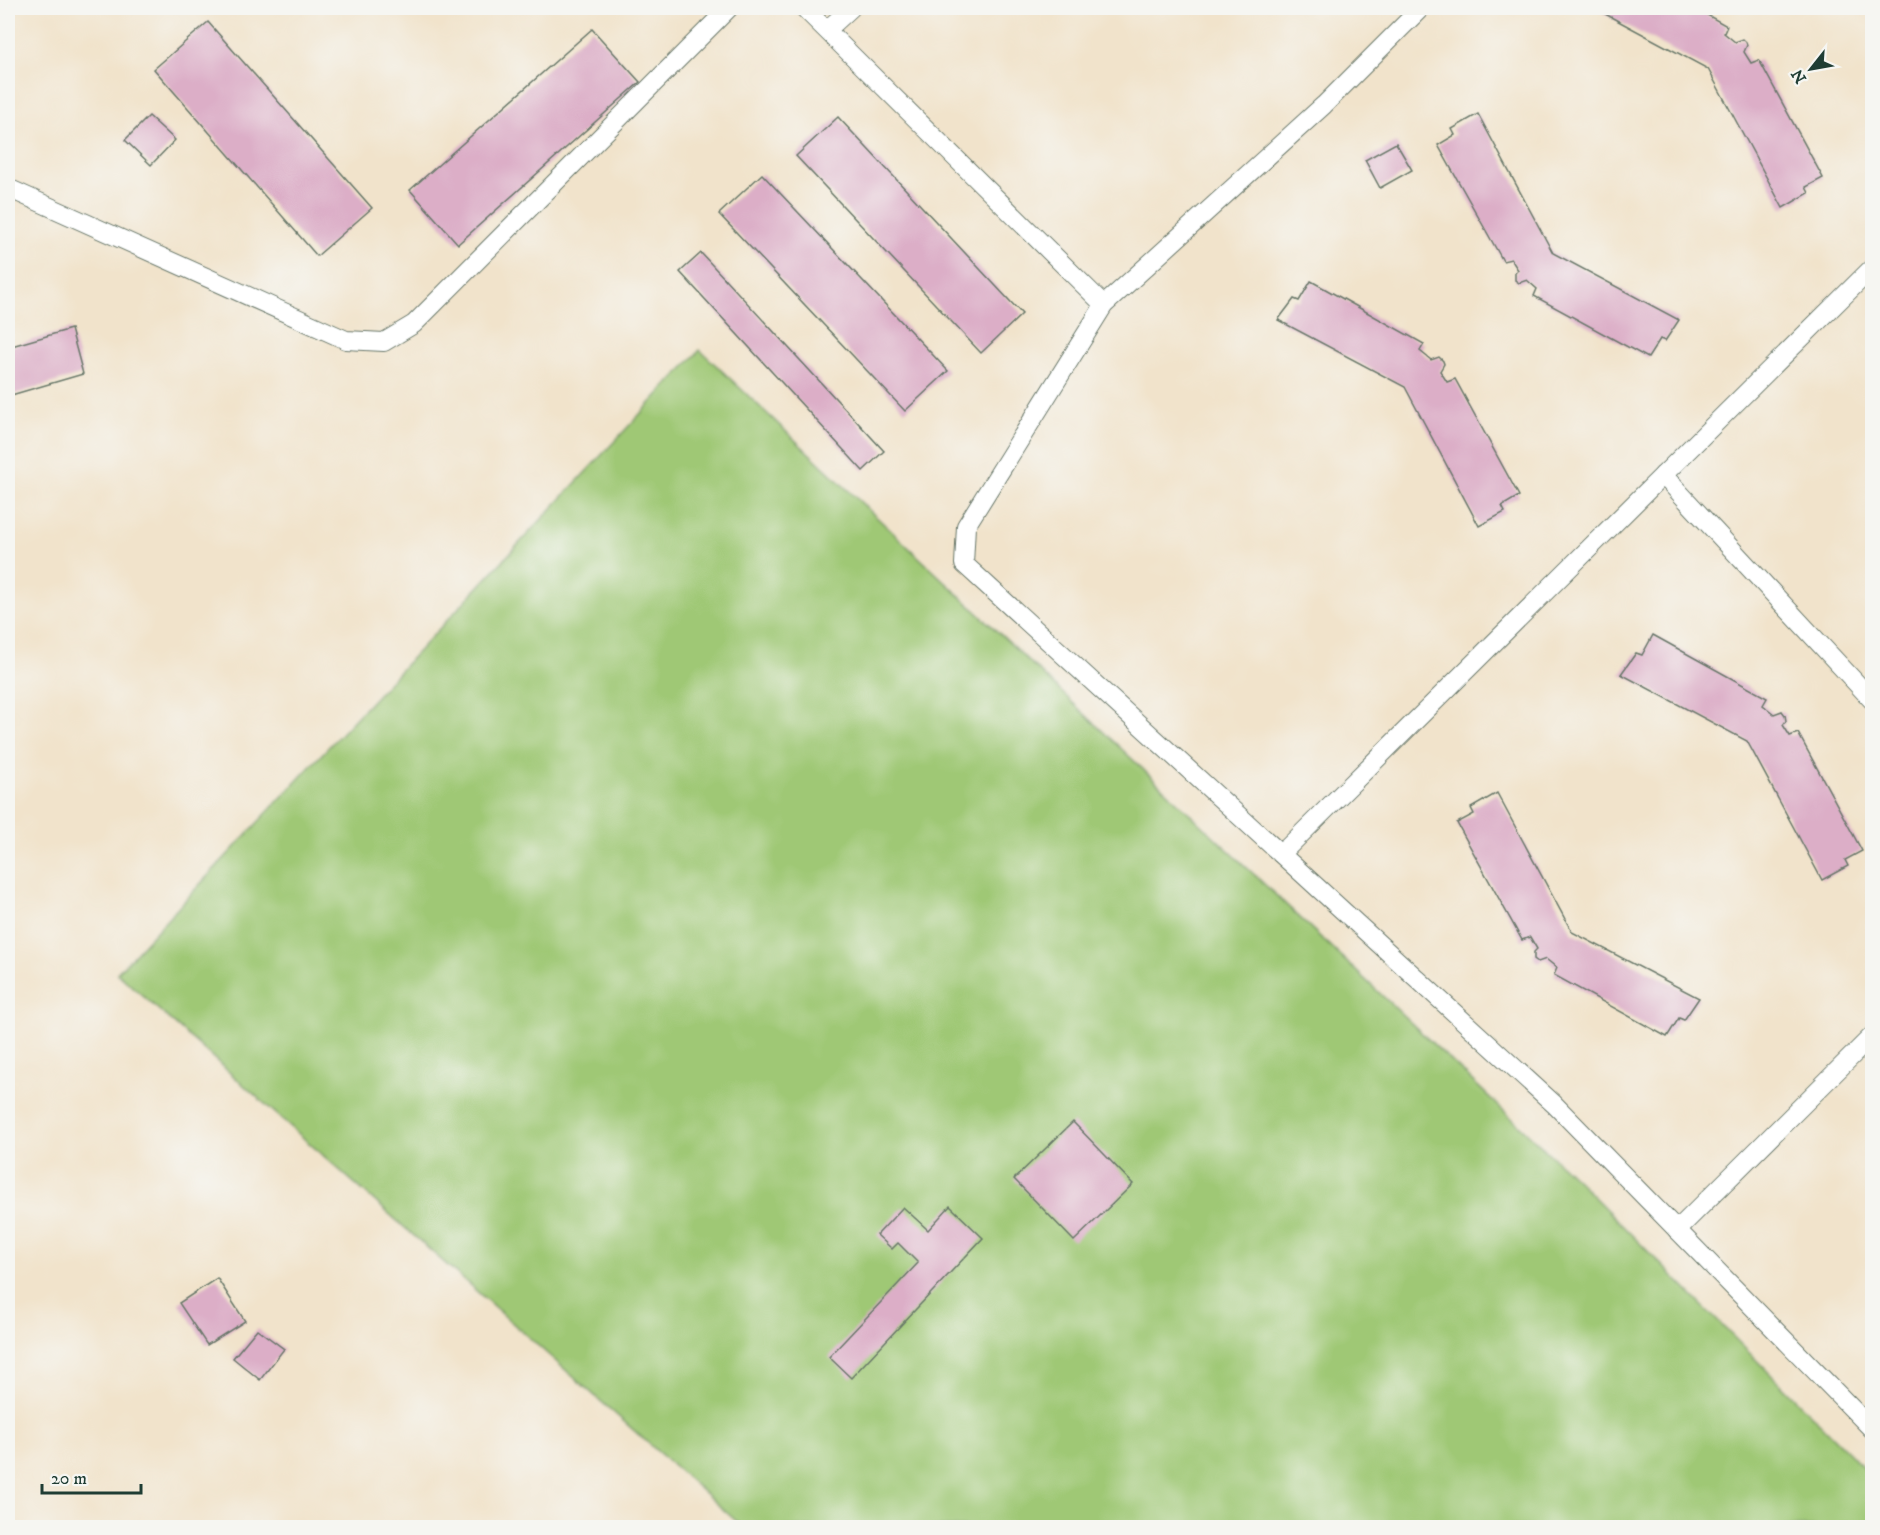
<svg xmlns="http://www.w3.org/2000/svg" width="1880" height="1535" font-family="'IM FELL DW Pica',serif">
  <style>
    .green { fill: #9fc874; stroke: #5f8254; stroke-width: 1.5 }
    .building { fill: #dcaec7 }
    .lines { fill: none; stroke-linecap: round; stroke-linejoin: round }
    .lane-casing { stroke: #687769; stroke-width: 20 }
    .lane { stroke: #fff; stroke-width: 18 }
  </style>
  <rect width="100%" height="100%" fill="#f6f6f2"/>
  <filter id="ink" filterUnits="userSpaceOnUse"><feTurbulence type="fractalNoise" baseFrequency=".0167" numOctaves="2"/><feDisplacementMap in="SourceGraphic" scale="12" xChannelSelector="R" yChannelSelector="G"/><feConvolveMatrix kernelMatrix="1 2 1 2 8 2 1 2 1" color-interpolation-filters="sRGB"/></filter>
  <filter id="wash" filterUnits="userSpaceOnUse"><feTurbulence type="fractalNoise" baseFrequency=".008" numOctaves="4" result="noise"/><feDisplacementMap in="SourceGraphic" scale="24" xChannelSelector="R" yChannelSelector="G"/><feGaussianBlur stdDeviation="1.35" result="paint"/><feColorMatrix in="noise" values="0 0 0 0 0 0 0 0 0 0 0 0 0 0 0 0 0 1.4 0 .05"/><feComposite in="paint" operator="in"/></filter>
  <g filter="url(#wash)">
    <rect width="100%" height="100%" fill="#f1e3cb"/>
    <!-- green -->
    <polygon class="green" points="700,350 1578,1181 1872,1476 1872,1527 743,1527 117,973"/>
    <g id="blocks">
      <!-- building -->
      <g class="building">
        <polygon points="1594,8 1695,8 1727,26 1724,33 1735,42 1743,39 1746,42 1747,45 1744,52 1751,63 1759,60 1823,178 1806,187 1809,193 1783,208 1708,69"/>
        <polygon points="208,22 372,208 317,256 154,69"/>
        <polygon points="592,29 640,82 458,244 410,190"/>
        <polygon points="1478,114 1553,253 1679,320 1665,341 1660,339 1648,358 1534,296 1537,289 1527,280 1519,283 1515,280 1515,273 1518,270 1511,259 1503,261 1438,145 1455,135 1452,129"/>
        <polygon points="149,116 175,140 151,165 125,140"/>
        <polygon points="838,117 1022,314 981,353 796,156"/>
        <polygon points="1396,143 1412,170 1380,188 1365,160"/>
        <polygon points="762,174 948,371 905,411 719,214"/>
        <polygon points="701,253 884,451 863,471 680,272"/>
        <polygon points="1311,281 1424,344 1420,351 1431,360 1439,357 1443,361 1444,364 1440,371 1447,382 1455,379 1519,496 1502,506 1505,512 1479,526 1405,387 1278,320 1294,299 1299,301"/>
        <polygon points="71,329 83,374 8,396 8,347"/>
        <polygon points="1653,635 1767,698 1763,705 1774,714 1782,711 1785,715 1786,721 1783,725 1790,736 1798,733 1862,851 1845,860 1848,866 1822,880 1747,741 1621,674 1636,653 1642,655"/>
        <polygon points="1497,793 1572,932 1699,998 1684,1020 1679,1018 1667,1037 1554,975 1557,968 1546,959 1538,962 1534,959 1534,952 1537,949 1530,937 1522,940 1457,823 1474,814 1471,808"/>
        <polygon points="1073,1122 1133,1184 1074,1241 1014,1179"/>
        <polygon points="950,1206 983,1238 851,1378 829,1357 918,1263 898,1243 892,1249 877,1235 903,1207 928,1230"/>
        <polygon points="217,1278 245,1321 207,1345 179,1303"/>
        <polygon points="257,1329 284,1349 260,1380 233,1358"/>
      </g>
    </g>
  </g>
  <g filter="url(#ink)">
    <use href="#blocks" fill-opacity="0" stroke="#687769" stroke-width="1.5"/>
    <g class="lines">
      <defs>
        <g id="lane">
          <polyline points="804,8 1104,305"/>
          <polyline points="1421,8 1324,105 1104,305 966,526 964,564 1554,1104 1872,1429"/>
          <polyline points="827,30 851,8"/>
          <polyline points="8,188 346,340 384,342 414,324 729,8"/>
          <polyline points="1663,475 1872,700"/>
          <polyline points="1281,854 1872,268"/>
          <polyline points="1677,1230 1872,1036"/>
        </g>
      </defs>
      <!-- lane casing -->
      <use href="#lane" class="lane-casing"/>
      <!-- lane -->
      <use href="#lane" class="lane"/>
    </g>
  </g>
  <!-- margin -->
  <rect width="1880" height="1535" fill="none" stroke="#f6f6f2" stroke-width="30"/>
  <!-- north arrow -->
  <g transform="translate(1811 69) rotate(239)" stroke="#f6f6f2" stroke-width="4.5" paint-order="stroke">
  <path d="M0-4.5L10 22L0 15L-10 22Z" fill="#1f3d34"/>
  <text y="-9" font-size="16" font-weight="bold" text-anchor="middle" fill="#1f3d34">N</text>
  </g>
  <!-- scale -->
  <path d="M42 1484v9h99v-9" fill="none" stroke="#1f3d34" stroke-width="3"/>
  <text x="51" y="1484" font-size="18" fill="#1f3d34" stroke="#f6f6f2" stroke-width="4.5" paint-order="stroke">20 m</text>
</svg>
